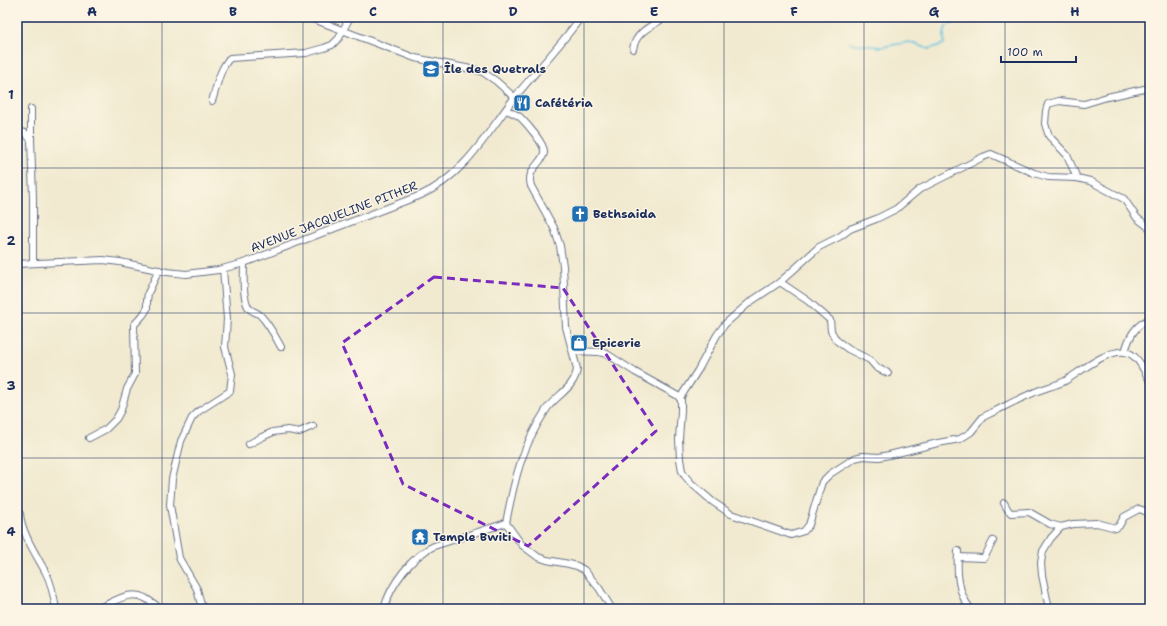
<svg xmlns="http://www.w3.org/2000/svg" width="1167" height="626" font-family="'Shantell Sans',sans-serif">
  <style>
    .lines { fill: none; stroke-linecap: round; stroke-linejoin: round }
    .stream { stroke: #62c2e0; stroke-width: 1.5 }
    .minor-casing { stroke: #667086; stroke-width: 8 }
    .minor { stroke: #fff; stroke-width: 6 }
    .marked { fill: none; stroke: #7b2cbf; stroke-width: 3; stroke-dasharray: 8 5; stroke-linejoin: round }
    .grid { fill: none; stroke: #1b2f5e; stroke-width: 1; stroke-opacity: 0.55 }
    .labels { text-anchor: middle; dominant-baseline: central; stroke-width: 3; stroke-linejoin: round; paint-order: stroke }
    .poi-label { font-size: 12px; font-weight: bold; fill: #1b2f5e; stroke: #fcf5e5; text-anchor: start }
    .street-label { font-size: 12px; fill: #1b2f5e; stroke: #fcf5e5 }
    .neatline { fill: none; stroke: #1b2f5e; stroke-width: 1.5 }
    .grid-label { font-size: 13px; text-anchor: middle; font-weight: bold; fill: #1b2f5e }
  </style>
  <rect width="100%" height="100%" fill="#fcf5e5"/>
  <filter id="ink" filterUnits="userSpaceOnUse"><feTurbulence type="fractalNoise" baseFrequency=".025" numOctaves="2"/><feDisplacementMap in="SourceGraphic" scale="8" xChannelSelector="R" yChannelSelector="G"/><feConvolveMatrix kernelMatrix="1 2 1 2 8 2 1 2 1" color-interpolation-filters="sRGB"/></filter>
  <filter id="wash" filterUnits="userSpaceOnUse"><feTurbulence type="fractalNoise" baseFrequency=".012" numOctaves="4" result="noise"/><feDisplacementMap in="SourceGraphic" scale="16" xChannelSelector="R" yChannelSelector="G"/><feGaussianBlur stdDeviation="0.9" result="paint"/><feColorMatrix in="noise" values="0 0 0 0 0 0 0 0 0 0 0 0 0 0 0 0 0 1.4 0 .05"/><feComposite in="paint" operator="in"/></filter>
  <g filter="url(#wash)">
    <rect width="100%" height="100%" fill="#f1ead0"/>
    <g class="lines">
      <!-- stream -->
      <polyline class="stream" points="849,43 881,47 909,42 929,49 944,44 944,35 946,26 962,20 1013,18 1015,17"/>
    </g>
  </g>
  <g filter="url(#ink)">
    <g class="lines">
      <defs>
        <g id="minor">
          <polyline points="308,17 415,58 481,71 496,81 515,98"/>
          <path d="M633,49C636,31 652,26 666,17"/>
          <path d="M212,101C217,87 219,69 230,58L306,53L324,48L332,45L339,38L350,17"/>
          <polyline points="31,109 31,140 33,197 33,262"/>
          <polyline points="17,131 25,133 31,140"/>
          <polyline points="1077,178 1067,155 1049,136 1045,124 1046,111 1048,104 1059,101 1084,104 1107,97 1144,89 1150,88"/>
          <path d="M244,263C244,277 242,294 248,307C251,312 256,311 260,315C269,324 275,336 281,347"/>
          <path d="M17,264L103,260L120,262L167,272L186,274L218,270L244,263L421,195C464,176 488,132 515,97C537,70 561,45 581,17"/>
          <polyline points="780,282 808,301 830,320 831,331 836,340 848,349 870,360 877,368 888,373"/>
          <path d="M573,351L599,352L607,354L635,372L678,396L681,400V411L679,439L680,459L682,471L685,476L691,483L713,502L731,514L791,535L804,531L809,525L822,482L830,474L847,463L855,458L863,456L879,457L889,455L938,443L960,439L971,432L983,417L989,414C1004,407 1018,399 1033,393C1043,388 1055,386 1065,381C1080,372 1107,349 1125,352C1138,354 1144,371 1150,381"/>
          <path d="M1125,352C1129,337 1135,325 1150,319"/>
          <polyline points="680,398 698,370 717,335 725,324 750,302 780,282 819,247 839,237 850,229 876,219 896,209 920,189 983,157 991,154 1034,173 1048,177 1077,178 1090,181 1124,199 1137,218 1150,228"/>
          <polyline points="89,438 106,429 116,419 121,410 127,389 135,374 134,325 143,315 147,309 147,301 148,293 159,270"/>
          <polyline points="249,444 262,437 273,432 288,430 299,432 313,426"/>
          <polyline points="1004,503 1008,510 1011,513 1029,512 1050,524 1061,527"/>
          <path d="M20,514C21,532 37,556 46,573C52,584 54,597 56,609"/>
          <path d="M506,523C514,481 522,446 546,410C555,396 575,388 577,369L566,327L563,266L560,246L554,228L531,186C526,169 541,165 544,153C546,145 526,123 520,117C516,114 511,112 506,110"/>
          <polyline points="506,523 522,545 538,557 547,560 569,564 577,566 584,570 599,588 612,609"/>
          <path d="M958,551C957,570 957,594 971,609"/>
          <polyline points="958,557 984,558 993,541"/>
          <path d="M96,609C112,604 128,589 145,598C150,601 156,605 161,609"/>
          <polyline points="202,609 197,589 179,558 170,505 172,479 181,441 192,418 199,411 230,391 232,374 225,347 227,319 223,269"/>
          <path d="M384,609C390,585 412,556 434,546L506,523"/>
          <polyline points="1049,609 1042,575 1041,563 1043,551 1051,538 1061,527 1073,524 1097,523 1116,528 1119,526 1124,517 1139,509 1145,511 1149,516"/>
        </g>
      </defs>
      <!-- minor casing -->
      <use href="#minor" class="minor-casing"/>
      <!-- minor -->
      <use href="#minor" class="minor"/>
    </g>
  </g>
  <!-- marked area -->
  <path class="marked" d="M434,277L563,288L656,431L528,546L403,484L342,343Z"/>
  <!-- grid -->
  <path class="grid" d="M162,17V609M303,17V609M443,17V609M584,17V609M724,17V609M864,17V609M1005,17V609M17,168H1150M17,313H1150M17,458H1150"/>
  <!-- icons -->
  <defs>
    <symbol id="school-square" viewBox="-11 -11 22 22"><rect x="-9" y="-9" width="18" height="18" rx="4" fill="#1f6fb2" stroke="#fcf5e5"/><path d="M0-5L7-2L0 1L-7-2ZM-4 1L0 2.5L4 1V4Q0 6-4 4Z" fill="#fff"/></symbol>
    <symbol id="restaurant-square" viewBox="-11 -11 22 22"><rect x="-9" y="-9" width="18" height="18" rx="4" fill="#1f6fb2" stroke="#fcf5e5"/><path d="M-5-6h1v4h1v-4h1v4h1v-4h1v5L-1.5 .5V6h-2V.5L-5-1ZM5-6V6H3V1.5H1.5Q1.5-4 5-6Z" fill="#fff"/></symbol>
    <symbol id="church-square" viewBox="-11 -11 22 22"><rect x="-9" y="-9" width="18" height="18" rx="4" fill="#1f6fb2" stroke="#fcf5e5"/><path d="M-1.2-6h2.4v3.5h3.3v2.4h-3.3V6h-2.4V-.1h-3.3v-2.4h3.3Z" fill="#fff"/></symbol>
    <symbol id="shop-square" viewBox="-11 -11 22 22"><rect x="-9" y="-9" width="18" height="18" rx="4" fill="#1f6fb2" stroke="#fcf5e5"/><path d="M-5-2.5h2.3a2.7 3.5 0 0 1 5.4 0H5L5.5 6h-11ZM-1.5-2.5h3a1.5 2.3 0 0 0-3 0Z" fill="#fff"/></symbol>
    <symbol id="temple-square" viewBox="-11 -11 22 22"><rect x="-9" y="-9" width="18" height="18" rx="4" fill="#1f6fb2" stroke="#fcf5e5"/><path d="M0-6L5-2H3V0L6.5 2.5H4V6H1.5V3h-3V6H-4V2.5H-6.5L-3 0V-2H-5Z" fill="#fff"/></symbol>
  </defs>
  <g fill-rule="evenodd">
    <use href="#school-square" x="421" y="59" width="20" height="20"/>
    <use href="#restaurant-square" x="512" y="93" width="20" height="20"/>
    <use href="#church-square" x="570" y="204" width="20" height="20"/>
    <use href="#shop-square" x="569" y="333" width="20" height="20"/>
    <use href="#temple-square" x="410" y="527" width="20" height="20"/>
  </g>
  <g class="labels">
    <!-- poi labels -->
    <g class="poi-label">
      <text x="444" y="69">Île des Quetrals</text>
      <text x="535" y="103">Cafétéria</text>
      <text x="593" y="214">Bethsaida</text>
      <text x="592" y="343">Epicerie</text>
      <text x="433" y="537">Temple Bwiti</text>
    </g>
    <!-- street labels -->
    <g class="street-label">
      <text transform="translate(334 217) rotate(-21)">AVENUE JACQUELINE PITHER</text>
    </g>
  </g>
  <!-- margin -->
  <rect width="1167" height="626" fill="none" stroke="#fcf5e5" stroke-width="44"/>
  <!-- scale -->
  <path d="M1001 56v6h75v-6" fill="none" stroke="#1b2f5e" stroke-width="2"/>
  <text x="1007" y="56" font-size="12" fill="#1b2f5e" stroke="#fcf5e5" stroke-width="3" paint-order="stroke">100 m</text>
  <rect x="22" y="22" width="1123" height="582" class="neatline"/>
  <g class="grid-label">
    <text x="92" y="16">A</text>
    <text x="233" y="16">B</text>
    <text x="373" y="16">C</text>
    <text x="513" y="16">D</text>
    <text x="654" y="16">E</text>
    <text x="794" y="16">F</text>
    <text x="934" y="16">G</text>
    <text x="1075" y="16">H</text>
    <text x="11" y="99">1</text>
    <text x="11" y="245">2</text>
    <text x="11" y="390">3</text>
    <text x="11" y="536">4</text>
  </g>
</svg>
